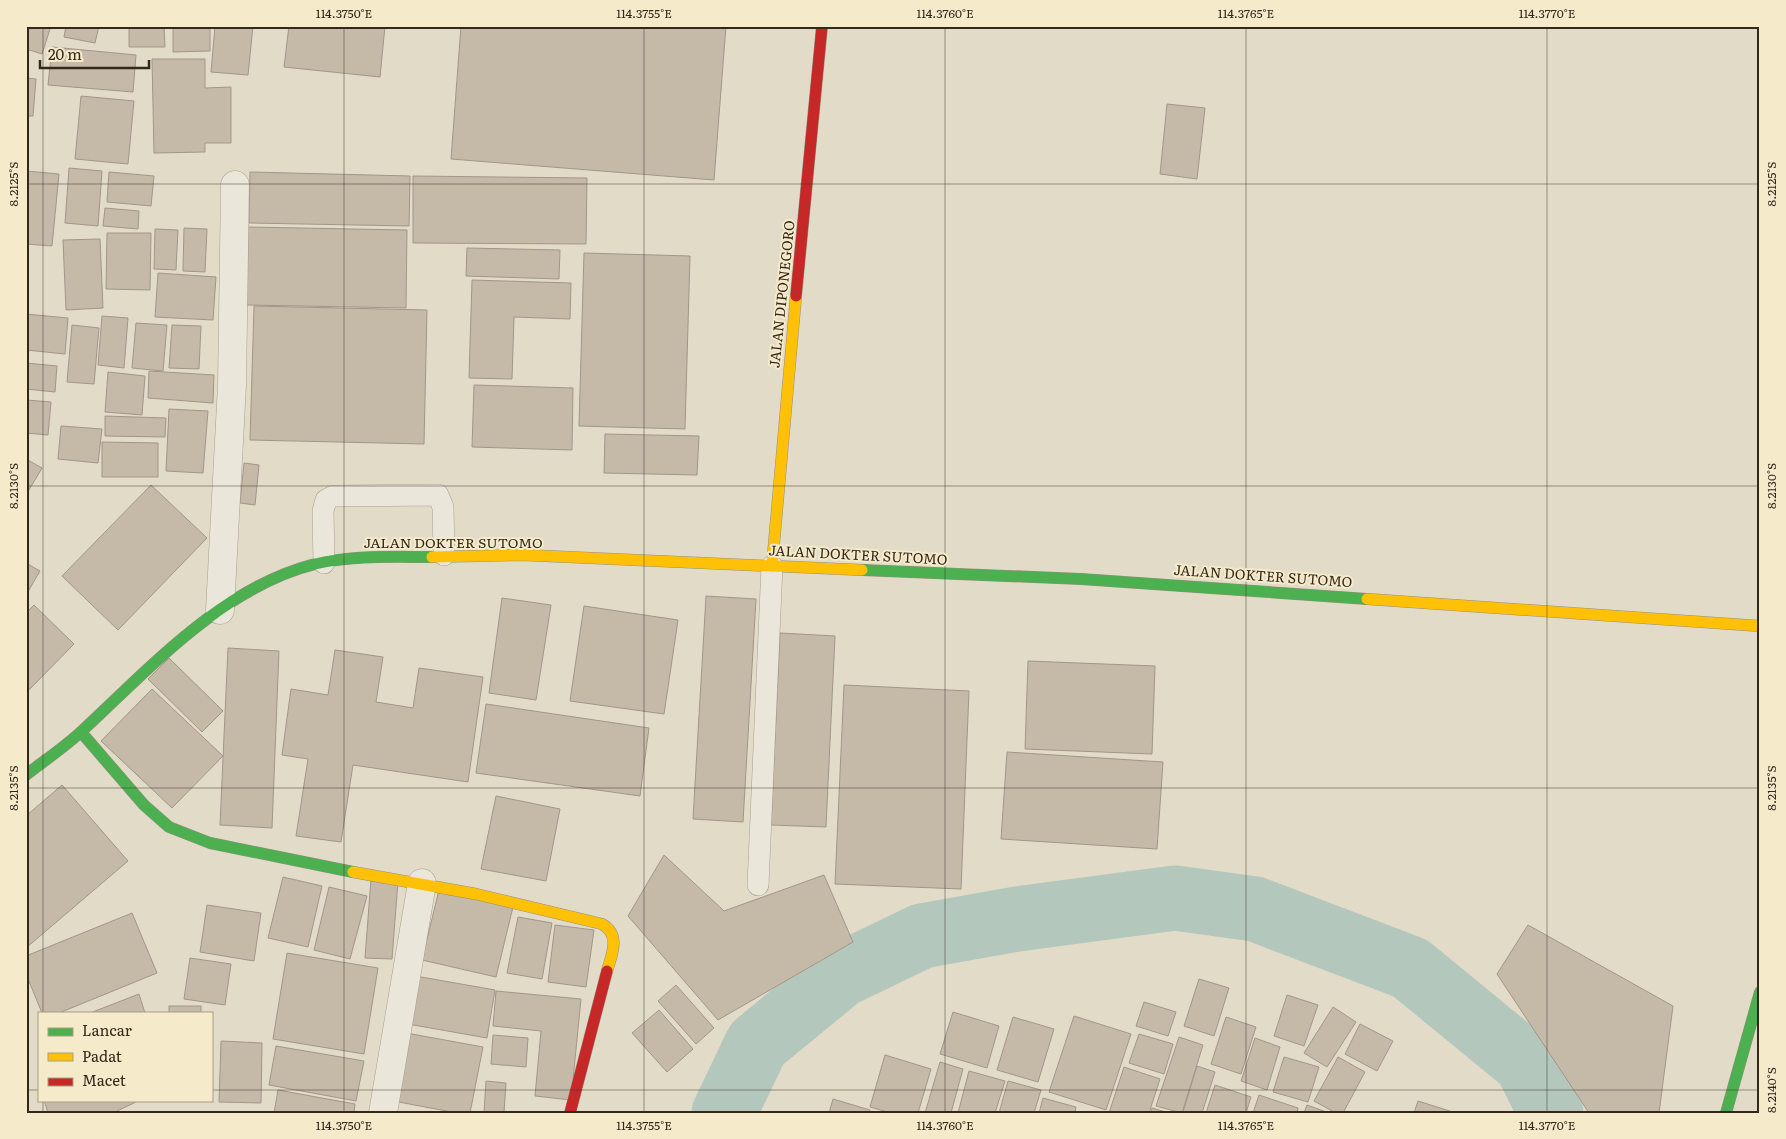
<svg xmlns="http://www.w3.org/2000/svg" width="1786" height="1139" font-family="Literata,serif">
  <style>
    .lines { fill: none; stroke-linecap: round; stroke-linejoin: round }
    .river { stroke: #b4c7bc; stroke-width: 65 }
    .building { fill: #c5b9a8; stroke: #a29787 }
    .lane-casing { stroke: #a7a091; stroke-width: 22 }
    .street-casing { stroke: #a7a091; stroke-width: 29 }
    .fast-casing { stroke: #968f81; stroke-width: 12 }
    .slow-casing { stroke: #968f81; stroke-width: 12 }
    .jam-casing { stroke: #968f81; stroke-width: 12 }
    .lane { stroke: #eae6da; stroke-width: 21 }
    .street { stroke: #eae6da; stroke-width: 28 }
    .fast { stroke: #4caf50; stroke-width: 11 }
    .slow { stroke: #ffc107; stroke-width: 11 }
    .jam { stroke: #c62828; stroke-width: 11 }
    .ticks { fill: none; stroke: #34281b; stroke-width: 1; stroke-opacity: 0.45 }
    .labels { text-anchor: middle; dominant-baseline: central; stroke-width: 4; stroke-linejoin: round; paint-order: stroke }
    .street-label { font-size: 14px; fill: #34281b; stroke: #f5ebcb }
    .neatline { fill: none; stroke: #34281b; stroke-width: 2 }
    .ticks-label { font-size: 12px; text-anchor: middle; fill: #34281b }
  </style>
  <rect width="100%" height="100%" fill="#e2dbc7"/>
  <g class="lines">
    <!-- river -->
    <polyline class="river" points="724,1113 757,1044 841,975 922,936 1017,919 1175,898 1255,909 1410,968 1526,1063 1551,1113"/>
  </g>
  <!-- building -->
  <g class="building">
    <polygon points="26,26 51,26 42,54 26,49"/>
    <polygon points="66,26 99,26 95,43 64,37"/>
    <polygon points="129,26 164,26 165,47 129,47"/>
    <polygon points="173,26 210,26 210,51 173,52"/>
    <polygon points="215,26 253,26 248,75 211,72"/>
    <polygon points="289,26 385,26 380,77 284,67"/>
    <polygon points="461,26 726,26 714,180 451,159"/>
    <polygon points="52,47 136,55 133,92 48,85"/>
    <polygon points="152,59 205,59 205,88 231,87 231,143 205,143 205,152 154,153"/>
    <polygon points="26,78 36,79 33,116 26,116"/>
    <polygon points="81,96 134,101 128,164 75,159"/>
    <polygon points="1167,104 1205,108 1197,179 1160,174"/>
    <polygon points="69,168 102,171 98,226 65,223"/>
    <polygon points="26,171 59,174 52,246 26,244"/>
    <polygon points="109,172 154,176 151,206 107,202"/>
    <polygon points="250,172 410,176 409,226 249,223"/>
    <polygon points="413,176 587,178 586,244 413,243"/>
    <polygon points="105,208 139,211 138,229 103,226"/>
    <polygon points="248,227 407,230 406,308 247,305"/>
    <polygon points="184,228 207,229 205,272 183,271"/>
    <polygon points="155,229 178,230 176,270 154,269"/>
    <polygon points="107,233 151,233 150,290 106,289"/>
    <polygon points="100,239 103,308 66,310 63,240"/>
    <polygon points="467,248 560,250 559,279 466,276"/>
    <polygon points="584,253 690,256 685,429 579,426"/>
    <polygon points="158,273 216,277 213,320 155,317"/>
    <polygon points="472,280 571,283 570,319 514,317 512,379 469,378"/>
    <polygon points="254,306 427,310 424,444 250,440"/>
    <polygon points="26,314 68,318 65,354 26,350"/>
    <polygon points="102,316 128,318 124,368 98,365"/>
    <polygon points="136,323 167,325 163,371 132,368"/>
    <polygon points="72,325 99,328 94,384 67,382"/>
    <polygon points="172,325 201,326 199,369 169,368"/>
    <polygon points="26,363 57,366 55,392 26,389"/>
    <polygon points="149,371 214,375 213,403 148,398"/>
    <polygon points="108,372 145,376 142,415 105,412"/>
    <polygon points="474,385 573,388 572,450 472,447"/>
    <polygon points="26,400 51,402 48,435 26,433"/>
    <polygon points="169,409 208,411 203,473 166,471"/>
    <polygon points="105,416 166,418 165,437 105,436"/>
    <polygon points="61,426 102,429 98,463 58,459"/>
    <polygon points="605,434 699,436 697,475 604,473"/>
    <polygon points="102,442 158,443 158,477 102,477"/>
    <polygon points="26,459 42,468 26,495"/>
    <polygon points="244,463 259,465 255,505 240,503"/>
    <polygon points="151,485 207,538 118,630 62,576"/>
    <polygon points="26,563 40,571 26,595"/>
    <polygon points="706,596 756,599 743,822 693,819"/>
    <polygon points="502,598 551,605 536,700 489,693"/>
    <polygon points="34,605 74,644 26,693 26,613"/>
    <polygon points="584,606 678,620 664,714 570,701"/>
    <polygon points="780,633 835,636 826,827 771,825"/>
    <polygon points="228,648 279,651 272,828 220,825"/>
    <polygon points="335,650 383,657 376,702 413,708 419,668 483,677 468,782 353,765 341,842 296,836 308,759 282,755 291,689 328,695"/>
    <polygon points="169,658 223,711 202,732 148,679"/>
    <polygon points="1028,661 1155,666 1152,754 1025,749"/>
    <polygon points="844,685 969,691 961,889 835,884"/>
    <polygon points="152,689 223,756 172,808 101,741"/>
    <polygon points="486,704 649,728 640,796 476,773"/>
    <polygon points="1007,752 1163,762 1157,849 1001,839"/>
    <polygon points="62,785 128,861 26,948 26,816"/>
    <polygon points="496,796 560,809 546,881 481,869"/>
    <polygon points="664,855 724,911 824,875 853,942 718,1020 628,916"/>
    <polygon points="283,877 322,886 308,947 268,938"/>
    <polygon points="371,879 398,881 392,959 365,958"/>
    <polygon points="329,887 367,896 350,959 314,950"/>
    <polygon points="439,890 513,907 496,977 422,960"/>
    <polygon points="207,905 261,913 254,961 200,952"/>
    <polygon points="132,913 157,973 59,1013 42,1013 26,974 26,956"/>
    <polygon points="518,917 552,923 542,979 507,973"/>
    <polygon points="555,925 594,930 586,987 548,982"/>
    <polygon points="1528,925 1673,1006 1659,1113 1589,1113 1497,974"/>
    <polygon points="287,953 378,968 364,1054 273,1039"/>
    <polygon points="190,958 231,964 225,1005 184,999"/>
    <polygon points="410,975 495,990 487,1038 402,1023"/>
    <polygon points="1199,979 1229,988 1214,1036 1184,1026"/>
    <polygon points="676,985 714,1028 696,1044 658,1001"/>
    <polygon points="496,991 581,999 571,1100 535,1096 541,1031 493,1026"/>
    <polygon points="139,994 145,1013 90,1013"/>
    <polygon points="1287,995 1318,1005 1304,1046 1274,1036"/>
    <polygon points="1144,1002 1176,1012 1168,1036 1136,1026"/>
    <rect x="169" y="1006" width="32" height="7"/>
    <polygon points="1333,1007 1356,1022 1327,1067 1304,1053"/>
    <polygon points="659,1010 693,1049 667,1072 632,1033"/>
    <polygon points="953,1012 999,1026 987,1068 940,1054"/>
    <polygon points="1074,1016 1131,1034 1106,1110 1049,1092"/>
    <polygon points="1013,1017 1054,1029 1038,1082 997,1070"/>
    <polygon points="1226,1017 1256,1027 1241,1074 1211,1064"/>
    <polygon points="1360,1024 1393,1041 1377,1071 1345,1054"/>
    <polygon points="401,1032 483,1047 470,1113 457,1113 388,1100"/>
    <polygon points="1139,1034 1173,1044 1164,1074 1129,1063"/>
    <polygon points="493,1035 528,1038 526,1067 491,1064"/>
    <polygon points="1179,1037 1203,1045 1182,1113 1156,1106"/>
    <polygon points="1255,1038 1280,1047 1267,1090 1241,1081"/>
    <polygon points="221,1041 262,1043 261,1103 219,1102"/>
    <polygon points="276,1046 364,1061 356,1101 269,1085"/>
    <polygon points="885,1055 931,1069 918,1113 891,1113 870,1107"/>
    <polygon points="1284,1057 1319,1067 1308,1102 1273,1092"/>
    <polygon points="1338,1057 1365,1072 1343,1113 1336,1113 1314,1101"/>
    <polygon points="940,1062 963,1069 951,1113 925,1113"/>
    <polygon points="1197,1066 1215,1072 1202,1113 1185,1113 1183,1112"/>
    <polygon points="1124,1067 1160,1079 1149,1113 1109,1113"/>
    <polygon points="969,1071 1005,1081 995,1113 958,1113"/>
    <polygon points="486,1081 506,1083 504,1113 484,1113"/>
    <polygon points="1008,1081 1041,1090 1034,1113 999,1113"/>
    <polygon points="1215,1085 1251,1097 1246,1113 1206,1113"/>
    <polygon points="278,1090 355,1104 354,1113 274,1113"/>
    <polygon points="1259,1095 1298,1108 1297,1113 1253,1113"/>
    <polygon points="1043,1098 1076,1107 1075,1113 1039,1113"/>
    <polygon points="833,1099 870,1110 869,1113 829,1113"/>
    <polygon points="44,1100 140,1100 113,1113 48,1113"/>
    <polygon points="1418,1101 1456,1113 1414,1113"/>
    <polygon points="1307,1105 1329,1113 1304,1113"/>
    <polygon points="1152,1108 1169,1113 1151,1113"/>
  </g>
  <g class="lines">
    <defs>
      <g id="lane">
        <polyline points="324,563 323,511 326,500 333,496 438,495 443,507 444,555"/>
        <polyline points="758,885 772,566"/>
      </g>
      <g id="street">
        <polyline points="220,610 232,385 235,185"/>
        <polyline points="383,1113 422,883"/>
      </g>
      <g id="fast">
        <polyline points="862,570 1081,579 1367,599"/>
        <polyline points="81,732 144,805 169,827 210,843 353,872"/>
        <path d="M26,775C45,760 65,747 83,730C150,668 223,587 315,564C353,555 393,557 432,557"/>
        <polyline points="1726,1113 1760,992"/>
      </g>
      <g id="slow">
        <polyline points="432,557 523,555 862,570"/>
        <polyline points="772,566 796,296"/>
        <polyline points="1367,599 1760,626"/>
        <path d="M353,872L476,894L602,924C621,935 612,954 607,971"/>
      </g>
      <g id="jam">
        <polyline points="796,296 822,26"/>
        <polyline points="570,1113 607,971"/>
      </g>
    </defs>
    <!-- lane casing -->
    <use href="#lane" class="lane-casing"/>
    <!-- street casing -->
    <use href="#street" class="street-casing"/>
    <!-- fast casing -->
    <use href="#fast" class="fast-casing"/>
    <!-- slow casing -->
    <use href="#slow" class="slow-casing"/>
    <!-- jam casing -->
    <use href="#jam" class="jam-casing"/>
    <!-- lane -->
    <use href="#lane" class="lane"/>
    <!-- street -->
    <use href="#street" class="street"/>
    <!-- fast -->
    <use href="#fast" class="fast"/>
    <!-- slow -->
    <use href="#slow" class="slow"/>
    <!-- jam -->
    <use href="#jam" class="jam"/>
  </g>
  <!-- ticks -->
  <path class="ticks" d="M43,26V1013M344,26V1113M644,26V1113M945,26V1113M1246,26V1113M1547,26V1113M26,184H1760M26,486H1760M26,788H1760M26,1090H39M211,1090H1760M43,1100V1113"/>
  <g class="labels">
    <!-- street labels -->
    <g class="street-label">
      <text transform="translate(781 294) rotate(-84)">JALAN DIPONEGORO</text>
      <text x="453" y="542">JALAN DOKTER SUTOMO</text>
      <text transform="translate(858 554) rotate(3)">JALAN DOKTER SUTOMO</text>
      <text transform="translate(1263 575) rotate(4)">JALAN DOKTER SUTOMO</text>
    </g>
  </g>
  <!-- border -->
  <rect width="1786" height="1139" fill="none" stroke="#f5ebcb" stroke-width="55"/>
  <!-- legend -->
  <rect x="38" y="1012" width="175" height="90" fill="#f5ebcb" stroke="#a89d85"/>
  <rect x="48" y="1028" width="25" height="8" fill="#4caf50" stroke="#a89d85"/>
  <text x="82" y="1036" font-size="15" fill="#34281b">Lancar</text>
  <rect x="48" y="1053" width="25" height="8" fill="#ffc107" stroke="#a89d85"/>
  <text x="82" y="1062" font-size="15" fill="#34281b">Padat</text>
  <rect x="48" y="1078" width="25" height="8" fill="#c62828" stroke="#a89d85"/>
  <text x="82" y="1086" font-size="15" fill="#34281b">Macet</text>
  <!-- scale -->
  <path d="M40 60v8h109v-8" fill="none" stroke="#34281b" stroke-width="2.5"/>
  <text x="48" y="60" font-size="15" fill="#34281b" stroke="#f5ebcb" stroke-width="4" paint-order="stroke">20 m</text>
  <rect x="28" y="28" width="1730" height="1084" class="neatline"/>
  <g class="ticks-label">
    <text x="344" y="18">114.3750°E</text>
    <text x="644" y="18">114.3755°E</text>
    <text x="945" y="18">114.3760°E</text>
    <text x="1246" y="18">114.3765°E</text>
    <text x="1547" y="18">114.3770°E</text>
    <text transform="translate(14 184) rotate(-90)" y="4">8.2125°S</text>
    <text transform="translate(1772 184) rotate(-90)" y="4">8.2125°S</text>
    <text transform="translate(14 486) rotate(-90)" y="4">8.2130°S</text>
    <text transform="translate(1772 486) rotate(-90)" y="4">8.2130°S</text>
    <text transform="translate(14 788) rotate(-90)" y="4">8.2135°S</text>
    <text transform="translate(1772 788) rotate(-90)" y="4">8.2135°S</text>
    <text transform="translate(1772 1090) rotate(-90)" y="4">8.2140°S</text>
    <text x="344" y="1130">114.3750°E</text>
    <text x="644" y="1130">114.3755°E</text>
    <text x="945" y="1130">114.3760°E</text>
    <text x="1246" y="1130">114.3765°E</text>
    <text x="1547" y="1130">114.3770°E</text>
  </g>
</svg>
